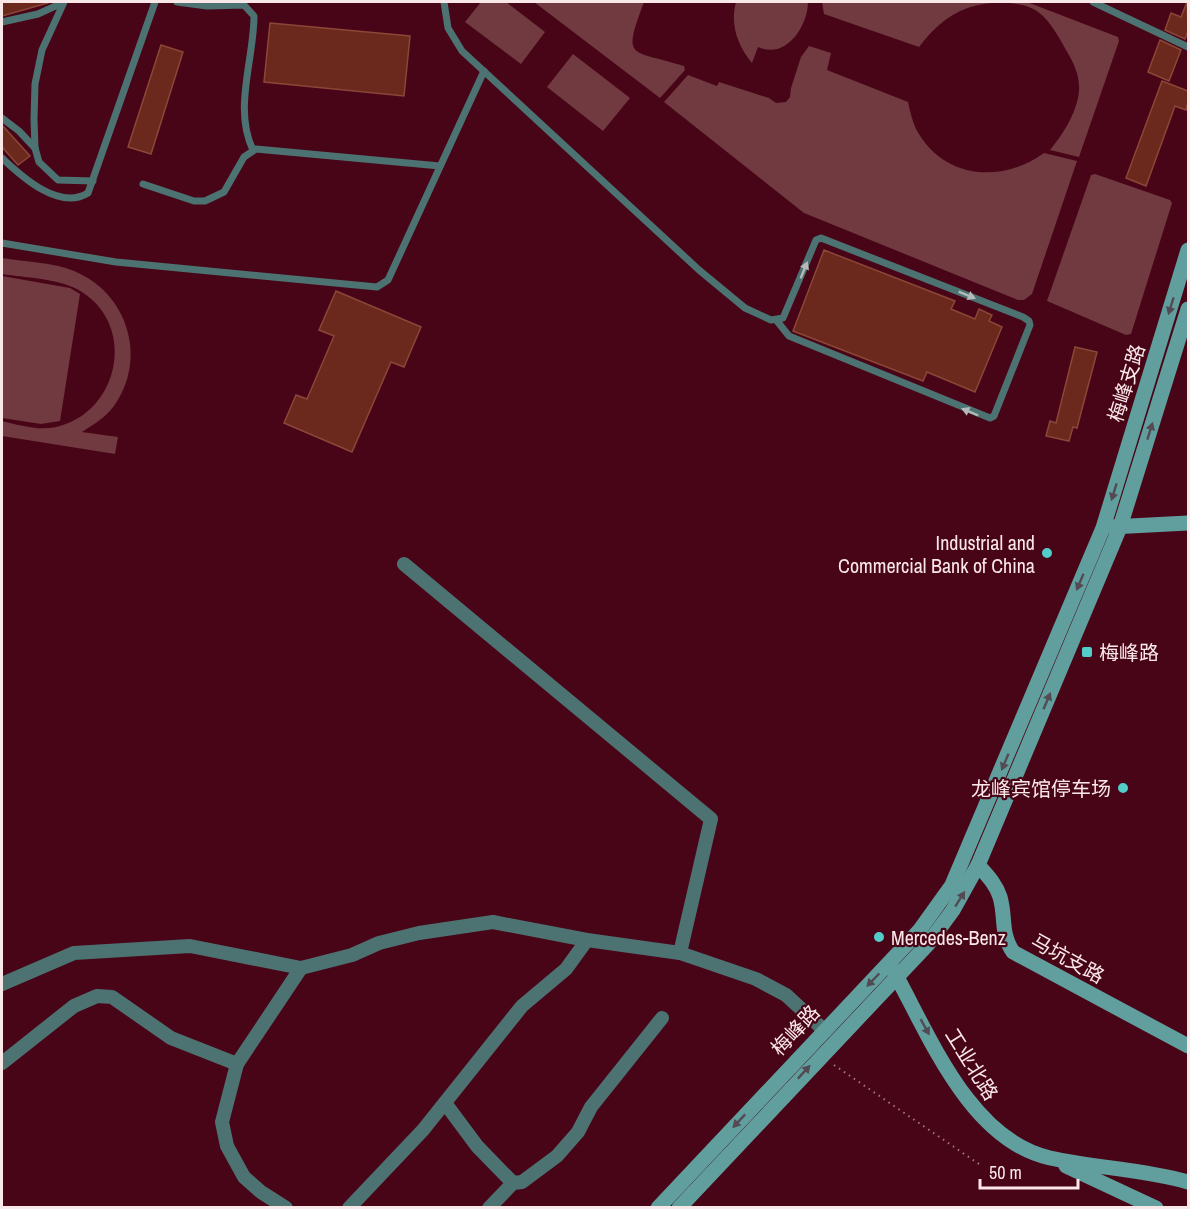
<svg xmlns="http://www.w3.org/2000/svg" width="1190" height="1209" font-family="'Archivo Narrow','Noto Sans SC',sans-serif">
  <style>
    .green { fill: #713940 }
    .building { fill: #6a291c; stroke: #8b4638; stroke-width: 1.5 }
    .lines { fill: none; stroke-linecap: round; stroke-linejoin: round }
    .path { stroke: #a27882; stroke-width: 2; stroke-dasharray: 1.5 4.5; stroke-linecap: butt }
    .lane { stroke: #4c7372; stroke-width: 7 }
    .street { stroke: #4c7372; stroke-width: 14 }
    .secondary { stroke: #609f9d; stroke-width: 15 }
    .oneway { fill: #b4b9b9 }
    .oneway2 { fill: #534a53 }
    .poi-dot { fill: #53cdca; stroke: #480517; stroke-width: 2 }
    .labels { text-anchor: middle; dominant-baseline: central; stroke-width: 4.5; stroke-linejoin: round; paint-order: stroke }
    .street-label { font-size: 20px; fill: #fae8e9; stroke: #480517 }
    .poi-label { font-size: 20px; fill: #fae8e9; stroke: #480517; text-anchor: end }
  </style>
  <rect width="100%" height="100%" fill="#480517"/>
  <!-- green -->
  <g class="green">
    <polygon points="481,2 506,2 545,32 521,64 465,22"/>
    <path d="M534,2H644C622,61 630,49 684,66L685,70L660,98Z"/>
    <path d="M736,2H808C808,26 786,60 758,47L752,63C737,45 730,24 736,2Z"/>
    <path d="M822,2H1027L1118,37L1119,41L1079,157L1050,150C1062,135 1074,117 1078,98C1082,80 1075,65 1066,50C1060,39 1052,25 1043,16C1034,7 1021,4 1009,3C969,0 942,16 919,47L824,14Z"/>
    <path d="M809,46L831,53L827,70L908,102C910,111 912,120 916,129C943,179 1001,184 1044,153L1077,161L1032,294L1024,300H1018L804,213L664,102L688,75L717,86L719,82L769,98L776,103L786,102L790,97L791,88L801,57Z"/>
    <polygon points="573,54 630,98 603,131 547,87"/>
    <polygon points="1095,174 1170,200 1172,203 1131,334 1126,335 1047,301 1091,175"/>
    <path d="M2,258C25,262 53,262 74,271C128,293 148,359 114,406C105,418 94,424 82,432L118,437L115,454L2,436V421C19,425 38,431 56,427C119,413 137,327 82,292C60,278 27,278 2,274Z"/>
    <polygon points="2,276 70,288 80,294 60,421 41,424 2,418"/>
  </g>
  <!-- building -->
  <g class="building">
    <polygon points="2,2 48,2 48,3 2,16"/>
    <polygon points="1187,2 1188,31 1185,39 1165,30 1171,13 1181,17"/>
    <polygon points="270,23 410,36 404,96 264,82"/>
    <polygon points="1160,40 1181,50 1169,81 1148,72"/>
    <polygon points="161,45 183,52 151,154 128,147"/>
    <polygon points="1162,81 1188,91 1188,102 1186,110 1175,106 1146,186 1126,178"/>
    <polygon points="2,125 30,156 18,165 2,147"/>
    <polygon points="824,250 955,301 951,309 975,319 979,309 992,315 989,321 1002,327 975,392 927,372 923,381 793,331"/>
    <polygon points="336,291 421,327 404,367 391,362 352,452 284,423 296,395 307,399 334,336 319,330"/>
    <polygon points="1075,347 1097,352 1077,428 1073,427 1069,441 1046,436 1050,421 1056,423"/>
  </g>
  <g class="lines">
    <!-- path -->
    <polyline class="path" points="834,1065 979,1164"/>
    <!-- lane -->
    <g class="lane">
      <polyline points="64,2 42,50 35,84 34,119 35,148 39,162 58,180 93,181"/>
      <path d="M177,2L207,6L244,5L254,16C254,59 233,109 253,150"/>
      <polyline points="444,2 448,28 462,51 699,270 745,308 771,320 783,318 816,240 821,238 1023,317 1029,321 1030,325 994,416 990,418 789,336 777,321"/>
      <polyline points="1093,2 1188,47"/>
      <polyline points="2,22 38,14 62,3"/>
      <polyline points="2,118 19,131 35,148"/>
      <path d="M2,158C21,176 59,211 88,193L155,2"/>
      <polyline points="143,184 194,201 205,201 224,192 244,157 256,149 440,166"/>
      <polyline points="2,243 116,262 377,287 388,280 484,71"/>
    </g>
    <!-- street -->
    <g class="street">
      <polyline points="404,564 711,819 680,953"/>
      <polyline points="2,984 74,953 190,946 301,968 352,955 379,943 419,933 493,922 587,940 680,953 756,979 786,995 824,1030"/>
      <polyline points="2,1063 74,1006 97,996 112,997 171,1038 237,1064"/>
      <polyline points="445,1103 477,1146 513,1183"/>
      <polyline points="286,1208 261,1192 244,1177 227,1146 222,1122 237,1064 301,968"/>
      <polyline points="349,1208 423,1130 522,1006 566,969 587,940"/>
      <polyline points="489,1208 513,1183 522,1182 557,1156 578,1132 591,1107 662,1018"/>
    </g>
    <!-- secondary -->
    <g class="secondary">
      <polyline points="1111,527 1188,523"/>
      <path d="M978,865C987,875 996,884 1000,897C1006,917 1000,933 1013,952L1188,1046"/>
      <path d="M892,968C929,1034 969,1140 1050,1158C1095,1168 1143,1169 1188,1182"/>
      <polyline points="1066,1166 1156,1208"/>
      <polyline points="658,1208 919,931 952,885 1103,528 1188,250"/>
      <polyline points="679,1208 928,944 953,910 978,865 1120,527 1188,309"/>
    </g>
  </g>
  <!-- one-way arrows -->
  <defs><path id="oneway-solid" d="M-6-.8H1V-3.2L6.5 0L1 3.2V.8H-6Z" transform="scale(1.5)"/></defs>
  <g class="oneway">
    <use href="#oneway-solid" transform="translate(804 270) rotate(-68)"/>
    <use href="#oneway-solid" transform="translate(967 295) rotate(22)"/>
    <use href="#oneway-solid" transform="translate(970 412) rotate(-157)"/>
  </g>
  <g class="oneway2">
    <use href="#oneway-solid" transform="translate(1171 306) rotate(107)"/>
    <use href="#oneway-solid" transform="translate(1150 431) rotate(-73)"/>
    <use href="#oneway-solid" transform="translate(1114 492) rotate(107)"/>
    <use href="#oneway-solid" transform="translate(1080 582) rotate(113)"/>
    <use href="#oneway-solid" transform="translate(1047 701) rotate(-67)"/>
    <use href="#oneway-solid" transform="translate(1005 762) rotate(113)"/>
    <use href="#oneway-solid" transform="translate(960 899) rotate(-58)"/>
    <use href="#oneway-solid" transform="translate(873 980) rotate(134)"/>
    <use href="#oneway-solid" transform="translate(925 1027) rotate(61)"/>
    <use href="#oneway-solid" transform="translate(804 1072) rotate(-47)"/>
    <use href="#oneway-solid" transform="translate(739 1121) rotate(133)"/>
  </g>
  <!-- markers -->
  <g class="poi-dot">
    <circle cx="1047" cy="553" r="6"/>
    <rect x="1081" y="646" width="12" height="12" rx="3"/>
    <circle cx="1123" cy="788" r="6"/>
    <circle cx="879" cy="937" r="6"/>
  </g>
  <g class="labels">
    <!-- street labels -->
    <g class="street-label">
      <text transform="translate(1126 383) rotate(-73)">梅峰支路</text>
      <text transform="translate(1068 958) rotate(29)">马坑支路</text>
      <text transform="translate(795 1030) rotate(-47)">梅峰路</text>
      <text transform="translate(972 1064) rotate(58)">工业北路</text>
    </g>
    <!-- poi labels -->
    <g class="poi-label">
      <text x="1035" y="542">Industrial and<tspan x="1035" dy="23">Commercial Bank of China</tspan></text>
      <text x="1099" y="652" text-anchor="start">梅峰路</text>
      <text x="1111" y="788">龙峰宾馆停车场</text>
      <text x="891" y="937" text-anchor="start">Mercedes-Benz</text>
    </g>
  </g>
  <!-- border -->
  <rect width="1190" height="1209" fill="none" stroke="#fae8e9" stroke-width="6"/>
  <!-- scale -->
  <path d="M980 1179v9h98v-9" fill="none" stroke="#fae8e9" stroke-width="3"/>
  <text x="989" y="1179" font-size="18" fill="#fae8e9" stroke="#480517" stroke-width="4.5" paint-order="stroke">50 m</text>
</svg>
